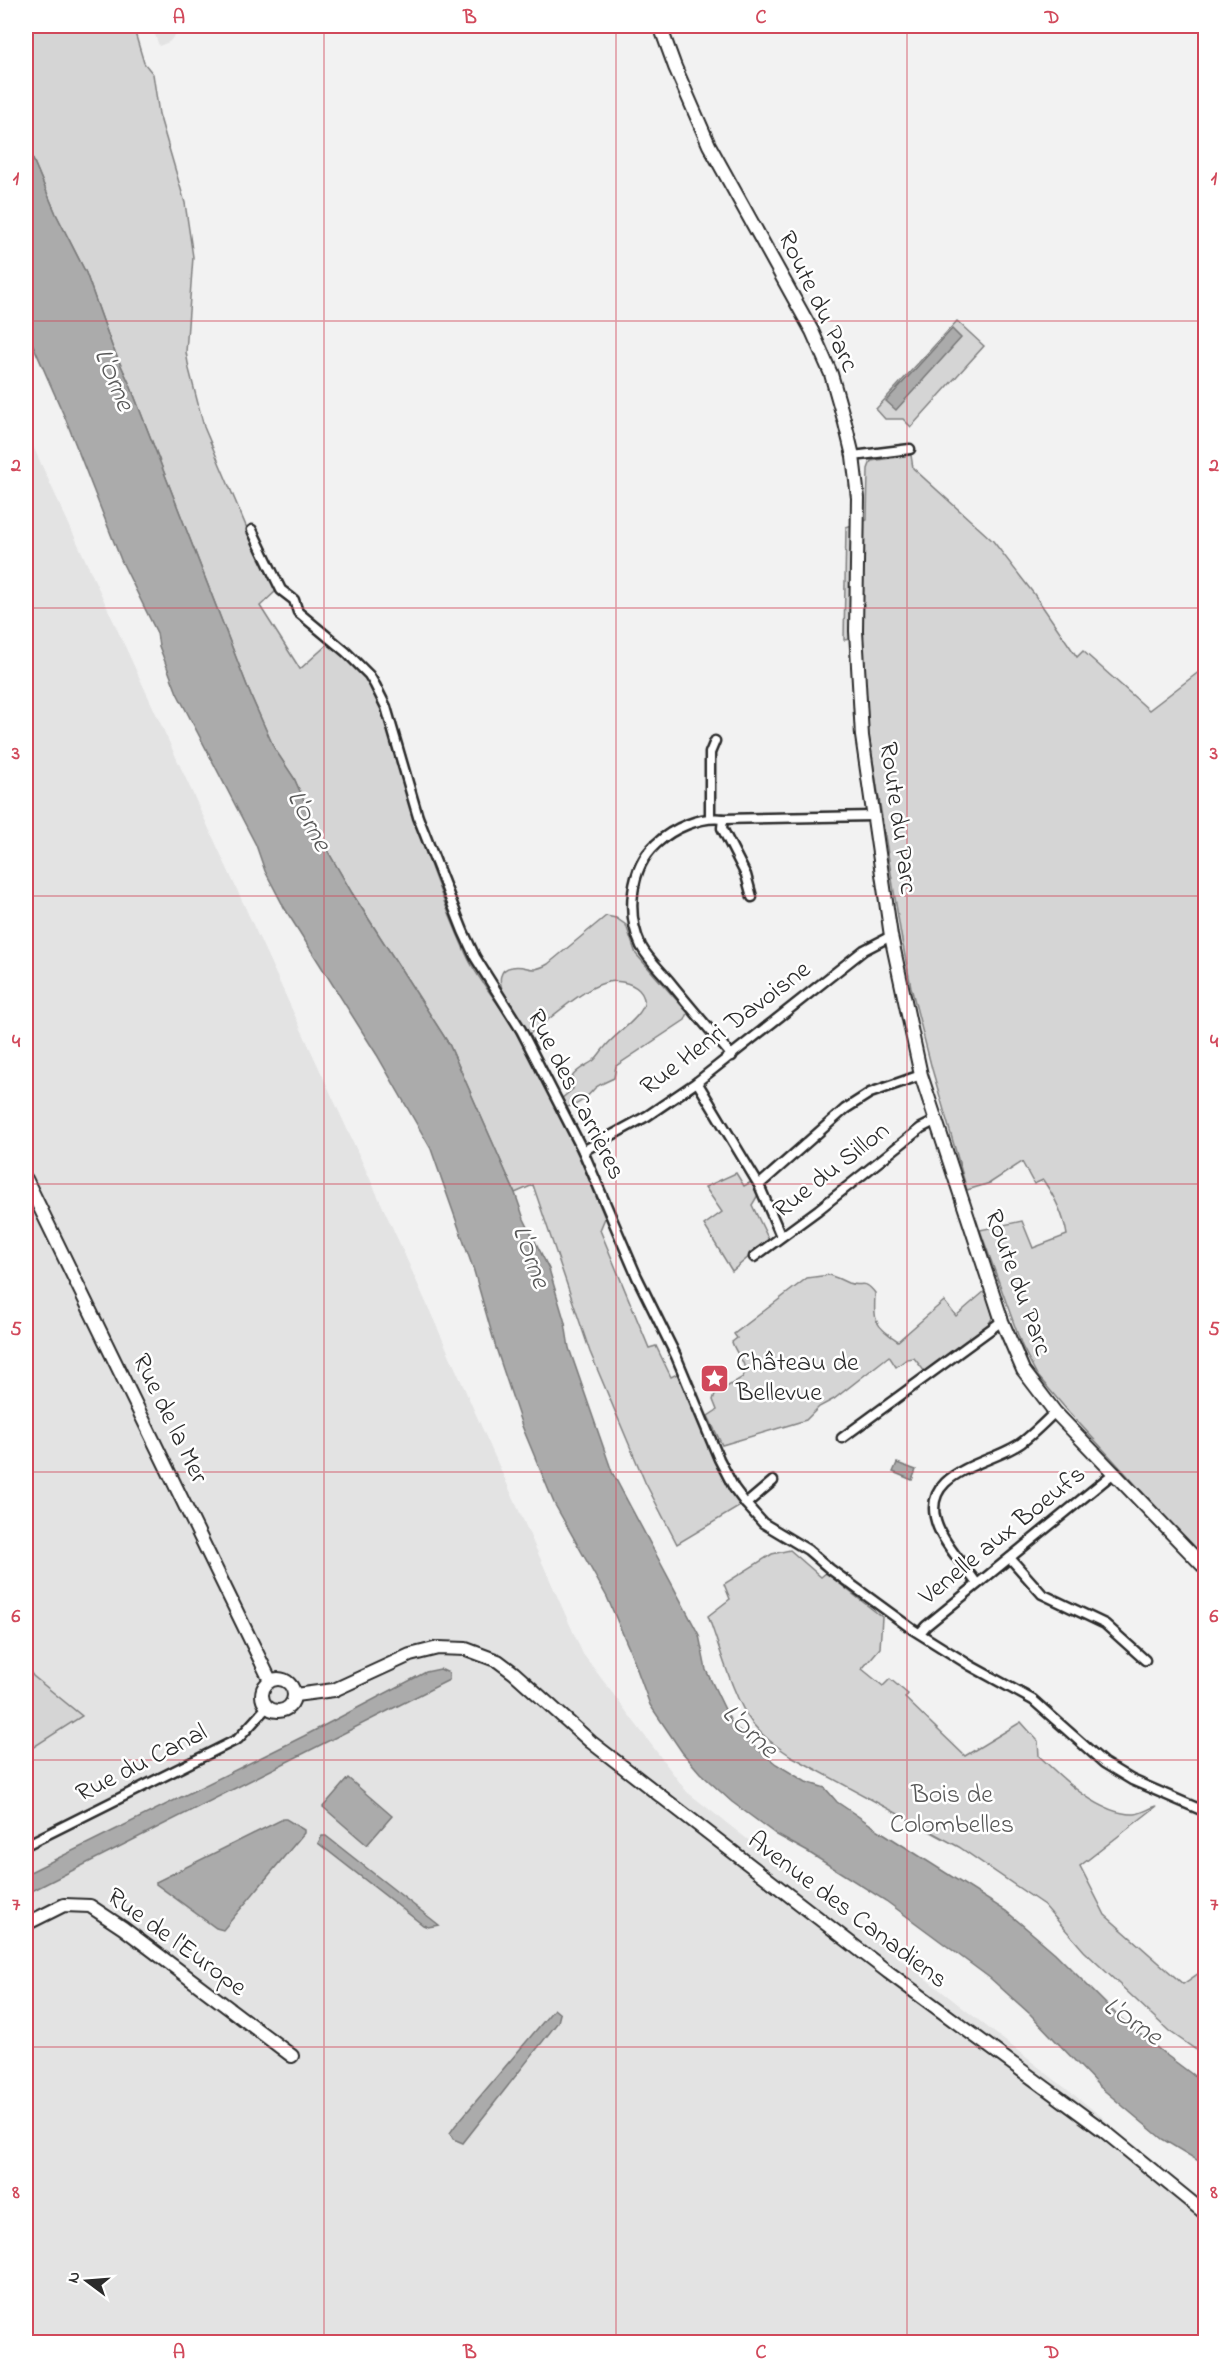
<svg xmlns="http://www.w3.org/2000/svg" width="1231" height="2368" font-family="'Indie Flower',sans-serif">
  <style>
    .built { fill: #e3e3e3 }
    .green { fill: #d5d5d5; stroke: #808080; stroke-width: 1.5 }
    .water { fill: #ababab; stroke: #787878; stroke-width: 1.5 }
    .lines { fill: none; stroke-linecap: round; stroke-linejoin: round }
    .street-casing { stroke: #2b2b2b; stroke-width: 13 }
    .secondary-casing { stroke: #2b2b2b; stroke-width: 16 }
    .street { stroke: #fff; stroke-width: 8 }
    .secondary { stroke: #fff; stroke-width: 12 }
    .grid { fill: none; stroke: #d1495b; stroke-width: 1.5; stroke-opacity: 0.55 }
    .labels { text-anchor: middle; dominant-baseline: central; stroke-width: 5; stroke-linejoin: round; paint-order: stroke }
    .street-label { font-size: 26px; fill: #2b2b2b; stroke: #fff }
    .poi-label { font-size: 26px; fill: #2b2b2b; stroke: #fff; text-anchor: start }
    .park-label { font-size: 26px; fill: #565656; stroke: #fff }
    .water-label { font-size: 27px; font-style: italic; fill: #585858; stroke: #fff }
    .neatline { fill: none; stroke: #d1495b; stroke-width: 2 }
    .grid-label { font-size: 20px; text-anchor: middle; font-weight: bold; fill: #d1495b }
  </style>
  <rect width="100%" height="100%" fill="#f2f2f2"/>
  <filter id="ink" filterUnits="userSpaceOnUse"><feTurbulence type="fractalNoise" baseFrequency=".0167" numOctaves="2"/><feDisplacementMap in="SourceGraphic" scale="12" xChannelSelector="R" yChannelSelector="G"/><feConvolveMatrix kernelMatrix="1 2 1 2 8 2 1 2 1" color-interpolation-filters="sRGB"/></filter>
  <g filter="url(#ink)">
    <!-- built -->
    <g class="built">
      <polygon points="152,26 183,26 169,42 159,46"/>
      <polygon points="26,431 399,1242 583,1654 687,1792 1101,2116 1205,2214 1205,2342 26,2342"/>
    </g>
    <!-- green -->
    <g class="green">
      <path d="M26,26H133L144,63L153,74L159,114L185,203L193,257L186,352L189,369L204,427L257,552L277,590L260,606L300,669L328,644C346,658 367,675 377,697C390,727 396,761 406,793C423,847 443,902 466,954C477,979 496,999 510,1022C547,1085 578,1151 605,1218L600,1230L649,1348L656,1346L671,1377L679,1373L724,1481L742,1505L677,1544L645,1482L590,1352L533,1185L515,1193L449,1044L352,893L322,841L294,778L274,748L251,696L130,385L112,346L86,273L56,214L26,143Z"/>
      <polygon points="957,321 984,346 911,427 903,419 885,419 876,409"/>
      <path d="M911,455L913,468L993,541L1034,594L1077,657L1083,651L1149,710L1200,671L1205,678V1560L1067,1410L1037,1375L1022,1346L980,1230L1022,1221L1033,1248L1067,1235C1064,1216 1054,1196 1043,1180L1034,1184L1022,1162L990,1183L967,1190L932,1069L911,987L901,935L867,724L860,638L844,640L846,527L867,520L868,469L871,461Z"/>
      <path d="M606,916L616,918L626,925L636,954L688,1013L685,1020L616,1066L614,1078C608,1081 600,1084 595,1088C587,1097 579,1106 566,1107L561,1099L573,1089L572,1077C577,1069 586,1066 593,1061C598,1057 601,1051 605,1047C616,1033 636,1022 643,1007C646,1001 643,994 639,990C631,982 614,979 604,983C582,989 548,1021 528,1035C521,1024 481,972 512,967C528,964 529,975 548,964Z"/>
      <polygon points="736,1173 744,1186 751,1182 758,1195 752,1205 769,1240 732,1271 704,1225 722,1212 705,1187"/>
      <path d="M829,1275C835,1277 842,1280 848,1283C862,1288 864,1278 875,1293C874,1320 873,1325 898,1341L944,1301L956,1316L986,1290L993,1317L988,1325L925,1372L914,1358L907,1359L896,1367L889,1356L834,1399L819,1407L806,1420L722,1445L708,1416L717,1410L713,1400L715,1394L743,1377C749,1363 736,1356 732,1342L737,1338L734,1334L807,1278Z"/>
      <path d="M790,1550L821,1577L826,1573L882,1617L880,1648L862,1669L883,1686L890,1679L908,1694L905,1698L965,1756L1021,1722L1038,1741L1039,1756C1062,1778 1100,1816 1135,1814C1142,1813 1150,1808 1157,1806L1080,1866L1105,1915L1183,1984L1205,1969V2056L1169,2031L1084,1951L1044,1905L959,1847L791,1756C776,1746 763,1737 752,1723C734,1700 719,1645 708,1616L730,1599L724,1584L772,1554Z"/>
      <polygon points="26,1666 33,1676 82,1716 26,1752"/>
    </g>
    <!-- water -->
    <g class="water">
      <polygon points="26,143 56,214 86,273 112,346 130,385 251,696 274,748 294,778 322,841 352,893 449,1044 515,1193 524,1219 549,1269 565,1323 569,1348 612,1472 699,1635 706,1670 732,1724 753,1745 776,1764 806,1782 825,1788 837,1802 880,1831 1006,1911 1055,1953 1119,2017 1165,2054 1205,2084 1205,2165 1162,2139 1100,2087 1030,2014 990,1978 886,1901 808,1852 777,1835 732,1802 700,1773 682,1752 650,1705 631,1653 607,1597 554,1503 522,1426 496,1348 474,1271 431,1149 377,1055 285,909 265,871 256,845 177,693 159,646 157,633 121,560 66,420 26,329"/>
      <polygon points="952,329 961,338 896,410 886,401"/>
      <polygon points="897,1463 916,1470 912,1480 893,1472"/>
      <polygon points="440,1669 449,1673 449,1680 26,1894 26,1874 304,1736 426,1672"/>
      <polygon points="348,1778 392,1816 367,1845 323,1807"/>
      <polygon points="283,1819 286,1819 304,1830 304,1833 223,1930 216,1928 156,1884 156,1882"/>
      <polygon points="322,1836 326,1836 439,1925 428,1927 423,1925 318,1843"/>
      <polygon points="554,2009 560,2014 558,2022 463,2143 453,2139 450,2133 455,2126"/>
    </g>
    <g class="lines">
      <defs>
        <g id="street">
          <polyline points="853,456 910,449"/>
          <polyline points="252,530 281,590 294,600 298,612 346,652 369,675 375,685 386,707 418,817 463,931 475,957 521,1030 583,1151 637,1277 676,1356 719,1459 734,1488 746,1504 763,1523 808,1550 830,1569 912,1629 971,1666 1033,1700 1104,1763 1132,1780 1206,1812"/>
          <polyline points="710,817 710,753 715,741"/>
          <polyline points="723,819 722,828 746,875 752,897"/>
          <path d="M732,1056C711,1031 690,1007 670,982C661,971 648,959 641,946C626,914 630,868 656,844C673,828 701,816 723,819L873,816"/>
          <polyline points="697,1082 759,1185 845,1109 870,1093 921,1075"/>
          <polyline points="583,1151 647,1116 697,1082 864,950 891,936"/>
          <polyline points="759,1185 781,1236"/>
          <polyline points="754,1257 818,1210 921,1128 937,1120"/>
          <polyline points="842,1438 1002,1321"/>
          <polyline points="746,1504 773,1481"/>
          <polyline points="1010,1558 1042,1594 1105,1624 1145,1660"/>
          <path d="M977,1584C965,1566 946,1547 938,1527C916,1471 990,1465 1021,1443C1033,1434 1045,1422 1055,1412"/>
          <polyline points="920,1633 926,1626 1115,1472"/>
          <polyline points="26,1845 238,1739 267,1707"/>
        </g>
        <g id="secondary">
          <polyline points="660,26 675,67 709,145 812,331 831,374 845,423 853,456 858,498 856,631 862,736 891,936 921,1075 1002,1321 1023,1370 1055,1412 1206,1569"/>
          <polyline points="26,1179 270,1680"/>
          <circle cx="278" cy="1695" r="16"/>
          <polyline points="295,1695 334,1690 410,1655 438,1648 466,1649 498,1661 514,1673 591,1742 888,1972 1104,2131 1206,2214"/>
          <polyline points="26,1924 64,1905 90,1906 123,1928 292,2056"/>
        </g>
      </defs>
      <!-- street casing -->
      <use href="#street" class="street-casing"/>
      <!-- secondary casing -->
      <use href="#secondary" class="secondary-casing"/>
      <!-- street -->
      <use href="#street" class="street"/>
      <!-- secondary -->
      <use href="#secondary" class="secondary"/>
    </g>
  </g>
  <!-- grid -->
  <path class="grid" d="M324,26V2342M616,26V2342M907,26V2342M26,321H1206M26,608H1206M26,896H1206M26,1184H1206M26,1472H1206M26,1760H1206M26,2047H1206"/>
  <!-- icons -->
  <defs>
    <symbol id="sight-square" viewBox="-11 -11 22 22"><rect x="-9" y="-9" width="18" height="18" rx="4" fill="#d1495b" stroke="#fff"/><path d="M0-6L1.8-2.2L6-1.7L2.9 1.2L3.7 5.4L0 3.3L-3.7 5.4L-2.9 1.2L-6-1.7L-1.8-2.2Z" fill="#fff"/></symbol>
  </defs>
  <g fill-rule="evenodd">
    <use href="#sight-square" x="698" y="1362" width="33" height="33"/>
  </g>
  <g class="labels">
    <!-- street labels -->
    <g class="street-label">
      <text transform="translate(817 302) rotate(64)">Route du Parc</text>
      <text transform="translate(897 818) rotate(82)">Route du Parc</text>
      <text transform="translate(726 1029) rotate(-37)">Rue Henri Davoisne</text>
      <text transform="translate(575 1095) rotate(63)">Rue des Carrières</text>
      <text transform="translate(832 1171) rotate(-38)">Rue du Sillon</text>
      <text transform="translate(1017 1283) rotate(70)">Route du Parc</text>
      <text transform="translate(169 1419) rotate(64)">Rue de la Mer</text>
      <text transform="translate(1003 1536) rotate(-39)">Venelle aux Boeufs</text>
      <text transform="translate(142 1764) rotate(-27)">Rue du Canal</text>
      <text transform="translate(847 1911) rotate(37)">Avenue des Canadiens</text>
      <text transform="translate(176 1943) rotate(36)">Rue de l'Europe</text>
    </g>
    <!-- poi labels -->
    <g class="poi-label">
      <text x="736" y="1364">Château de<tspan x="736" dy="30">Bellevue</tspan></text>
    </g>
    <!-- park labels -->
    <g class="park-label">
      <text x="952" y="1796">Bois de<tspan x="952" dy="30">Colombelles</tspan></text>
    </g>
    <!-- water labels -->
    <g class="water-label">
      <text transform="translate(113 380) rotate(67)">L'Orne</text>
      <text transform="translate(308 821) rotate(62)">L'Orne</text>
      <text transform="translate(530 1257) rotate(70)">L'Orne</text>
      <text transform="translate(749 1732) rotate(43)">L'Orne</text>
      <text transform="translate(1132 2022) rotate(35)">L'Orne</text>
    </g>
  </g>
  <!-- margin -->
  <rect width="1231" height="2368" fill="none" stroke="#fff" stroke-width="66"/>
  <!-- north arrow -->
  <g transform="translate(87 2281) rotate(286)" stroke="#ffffff" stroke-width="4.5" paint-order="stroke">
  <path d="M0-4.5L10 22L0 15L-10 22Z" fill="#2b2b2b"/>
  <text y="-9" font-size="16" font-weight="bold" text-anchor="middle" fill="#2b2b2b">N</text>
  </g>
  <rect x="33" y="33" width="1165" height="2302" class="neatline"/>
  <g class="grid-label">
    <text x="179" y="23">A</text>
    <text x="470" y="23">B</text>
    <text x="761" y="23">C</text>
    <text x="1052" y="23">D</text>
    <text x="16" y="184">1</text>
    <text x="1214" y="184">1</text>
    <text x="16" y="471">2</text>
    <text x="1214" y="471">2</text>
    <text x="16" y="759">3</text>
    <text x="1214" y="759">3</text>
    <text x="16" y="1047">4</text>
    <text x="1214" y="1047">4</text>
    <text x="16" y="1335">5</text>
    <text x="1214" y="1335">5</text>
    <text x="16" y="1622">6</text>
    <text x="1214" y="1622">6</text>
    <text x="16" y="1910">7</text>
    <text x="1214" y="1910">7</text>
    <text x="16" y="2198">8</text>
    <text x="1214" y="2198">8</text>
    <text x="179" y="2358">A</text>
    <text x="470" y="2358">B</text>
    <text x="761" y="2358">C</text>
    <text x="1052" y="2358">D</text>
  </g>
</svg>
